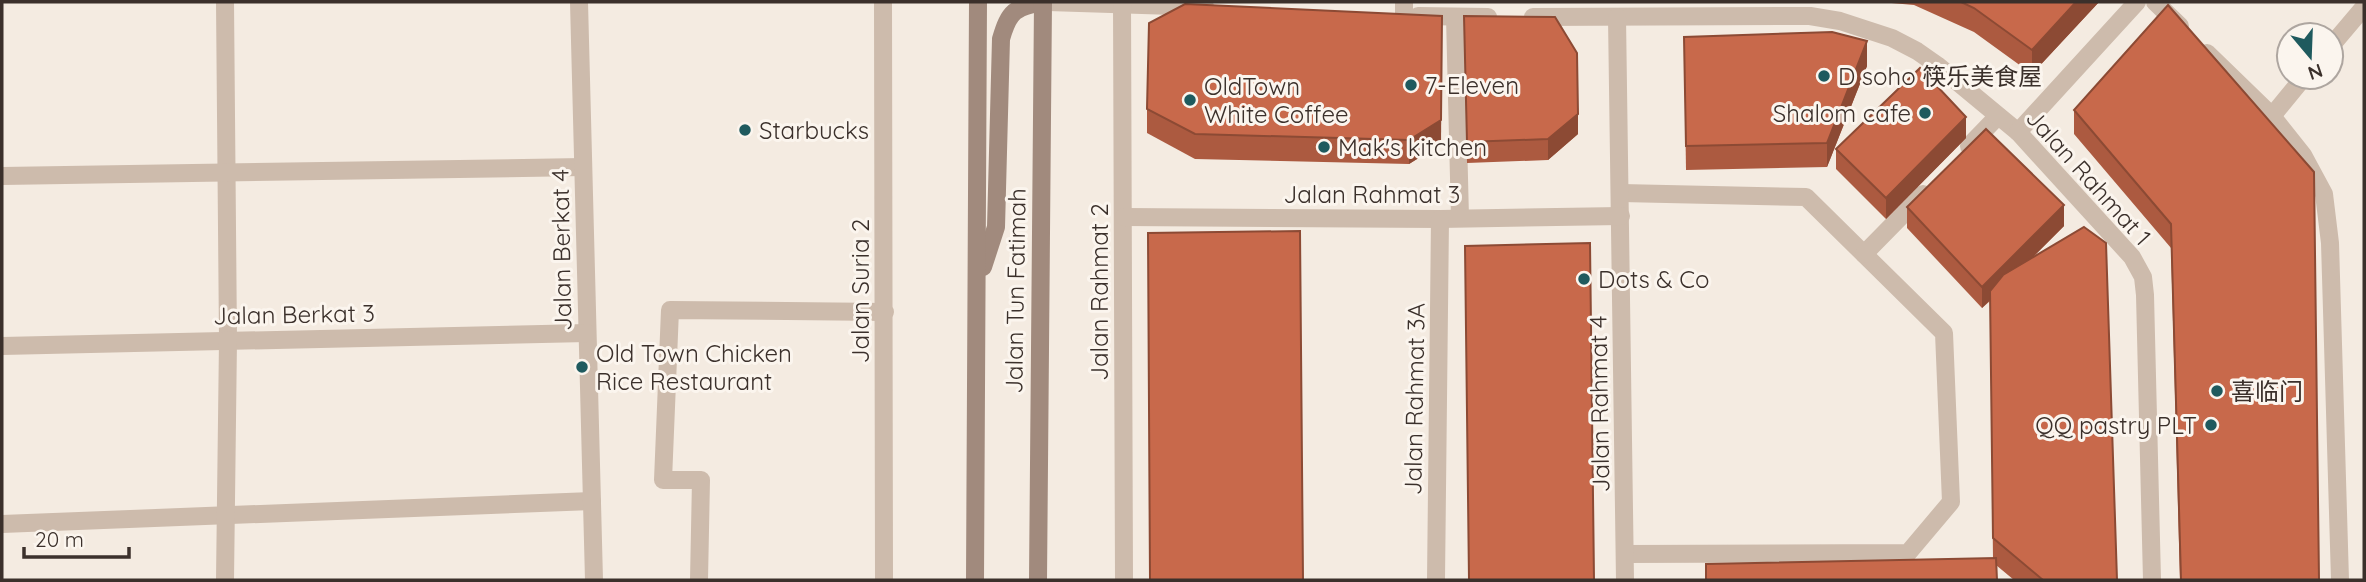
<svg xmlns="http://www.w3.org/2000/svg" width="2366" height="582" font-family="Quicksand,'Noto Sans SC',sans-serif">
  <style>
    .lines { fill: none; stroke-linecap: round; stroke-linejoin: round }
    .lane { stroke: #cdbbac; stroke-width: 18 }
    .street { stroke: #cdbbac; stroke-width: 18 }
    .secondary { stroke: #a18a7d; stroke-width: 18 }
    .wall { fill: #ac5a40 }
    .shaded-wall { fill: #8c4a34 }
    .building { fill: #c8694b; stroke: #8c4a34; stroke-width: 2 }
    .poi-dot { fill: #1f5a5e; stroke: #fbf5ee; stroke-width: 2.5 }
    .labels { text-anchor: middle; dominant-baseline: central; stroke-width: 6; stroke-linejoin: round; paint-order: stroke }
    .poi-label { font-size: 24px; fill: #3b302b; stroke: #fbf5ee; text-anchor: start }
    .street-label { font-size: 24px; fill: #3b302b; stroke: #fbf5ee }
  </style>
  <rect width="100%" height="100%" fill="#f4ebe1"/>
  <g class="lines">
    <!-- lane -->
    <g class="lane">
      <polyline points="225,2 228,340"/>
      <polyline points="2155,2 2180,26"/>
      <polyline points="1404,15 1404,2"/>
      <polyline points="2331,46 2364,7"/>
      <polyline points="2207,53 2272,116 2303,155 2324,194 2330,243 2340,580"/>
      <polyline points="2272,116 2304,77"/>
      <polyline points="1969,146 1998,116"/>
      <polyline points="2,176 583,167"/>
      <polyline points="1621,193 1806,197 1944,333 1951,502 1908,553 1625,554"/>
      <polyline points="1864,254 1923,194"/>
      <polyline points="2,524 592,501"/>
      <polyline points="699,580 701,480 663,480 670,310 885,312"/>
    </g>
    <!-- street -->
    <g class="street">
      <polyline points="579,2 594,580"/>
      <polyline points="883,2 884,580"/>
      <polyline points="1048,2 1205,7"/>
      <polyline points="1122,2 1124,580"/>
      <polyline points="1418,16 1488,17"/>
      <polyline points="1455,17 1460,218"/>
      <polyline points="1533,17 1810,16 1840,21 1892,38 1917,51 1937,65 2018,132 2132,257 2143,277 2145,295 2152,580"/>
      <polyline points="1617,17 1625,580"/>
      <polyline points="2018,132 2137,2"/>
      <polyline points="1124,217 1440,219 1621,216"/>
      <polyline points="2,346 587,333"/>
      <polyline points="225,580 228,340"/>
      <polyline points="1436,580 1440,219"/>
    </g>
    <!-- secondary -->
    <g class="secondary">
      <path d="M983,267L996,227L1001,39C1009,11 1015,7 1043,2"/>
      <polyline points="975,580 978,2"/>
      <polyline points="1038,580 1043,2"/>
    </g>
  </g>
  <!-- wall -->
  <g class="wall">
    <polygon points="1880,2 2099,2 2032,74 1974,32 1914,5"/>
    <polygon points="2168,5 2319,580 2180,580 2171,248 2074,134 2074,110"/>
    <polygon points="1464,16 1578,134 1548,160 1467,163"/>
    <polygon points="1684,37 1867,66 1827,167 1686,170"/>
    <polygon points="1147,109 1441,144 1409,164 1195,159 1147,133"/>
    <polygon points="1966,138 1886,219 1836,169 1836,149"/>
    <polygon points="1907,207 2064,226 2032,258 2117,580 2014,580 1996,565 1997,580 1706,580 1706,564 1993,558 1990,301 1982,308 1907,228"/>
  </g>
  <!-- shaded-wall -->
  <g class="shaded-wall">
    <polygon points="2076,2 2099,2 2032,74 2032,50"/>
    <polygon points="1442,16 1441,144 1409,164 1409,140"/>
    <polygon points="1867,41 1867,66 1827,167 1827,143"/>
    <polygon points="1578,114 1578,134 1548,160 1548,139"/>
    <polygon points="1966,117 1966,138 1886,219 1886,198"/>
    <polygon points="2064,205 2064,226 1982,308 1982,287"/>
  </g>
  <!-- building -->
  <g class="building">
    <polygon points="1961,2 2076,2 2032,50 1974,8"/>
    <polygon points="1185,4 1442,16 1441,120 1409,140 1195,134 1147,109 1149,23"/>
    <polygon points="2168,5 2314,172 2319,580 2181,580 2171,224 2074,110"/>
    <polygon points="1464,16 1555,17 1577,53 1578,114 1548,139 1467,142"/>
    <polygon points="1832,32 1867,41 1827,143 1686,146 1684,37"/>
    <polygon points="1920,68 1966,117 1886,198 1836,149"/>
    <polygon points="1986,129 2064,205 1982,287 1907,207"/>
    <polygon points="2084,227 2106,243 2117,580 2043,580 1993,538 1990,291 2003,275"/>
    <polygon points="1300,231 1303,580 1150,580 1148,233"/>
    <polygon points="1590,243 1594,580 1469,580 1465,246"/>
    <polygon points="1996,558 1997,580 1706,580 1706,564"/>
  </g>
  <!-- markers -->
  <g class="poi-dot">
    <circle cx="1824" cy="76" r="7"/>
    <circle cx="1411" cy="85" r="7"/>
    <circle cx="1190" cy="100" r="7"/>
    <circle cx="1925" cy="113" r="7"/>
    <circle cx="745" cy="130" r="7"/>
    <circle cx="1324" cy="147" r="7"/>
    <circle cx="1584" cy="279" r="7"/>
    <circle cx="582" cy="367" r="7"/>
    <circle cx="2217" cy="391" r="7"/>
    <circle cx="2211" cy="425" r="7"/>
  </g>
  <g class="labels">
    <!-- poi labels -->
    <g class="poi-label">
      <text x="1838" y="76">D soho 筷乐美食屋</text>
      <text x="1425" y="85">7-Eleven</text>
      <text x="1204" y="86">OldTown<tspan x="1204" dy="28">White Coffee</tspan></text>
      <text x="1911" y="113" text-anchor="end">Shalom cafe</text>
      <text x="759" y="130">Starbucks</text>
      <text x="1338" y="147">Mak's kitchen</text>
      <text x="1598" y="279">Dots &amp; Co</text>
      <text x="596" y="353">Old Town Chicken<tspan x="596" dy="28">Rice Restaurant</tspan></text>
      <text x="2231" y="391">喜临门</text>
      <text x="2197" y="425" text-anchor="end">QQ pastry PLT</text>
    </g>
    <!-- street labels -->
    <g class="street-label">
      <text transform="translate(2089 177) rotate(48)">Jalan Rahmat 1</text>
      <text x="1372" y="194">Jalan Rahmat 3</text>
      <text transform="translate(561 250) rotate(-91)">Jalan Berkat 4</text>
      <text transform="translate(860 291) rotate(-90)">Jalan Suria 2</text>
      <text transform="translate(1015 291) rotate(-89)">Jalan Tun Fatimah</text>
      <text transform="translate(1099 292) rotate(-90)">Jalan Rahmat 2</text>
      <text transform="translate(294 314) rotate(-1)">Jalan Berkat 3</text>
      <text transform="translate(1414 399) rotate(-89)">Jalan Rahmat 3A</text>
      <text transform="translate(1599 404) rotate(-91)">Jalan Rahmat 4</text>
    </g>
  </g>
  <!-- border -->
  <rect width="2366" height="582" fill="none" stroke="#3b302b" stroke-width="7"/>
  <!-- north arrow -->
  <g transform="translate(2310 56) rotate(161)"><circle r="33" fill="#fbf5ee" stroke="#aea6a0" stroke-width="2"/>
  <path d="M0-5L12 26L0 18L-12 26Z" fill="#1f5a5e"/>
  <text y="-10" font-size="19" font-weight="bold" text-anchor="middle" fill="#3b302b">N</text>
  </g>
  <!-- scale -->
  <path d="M24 547v10h105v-10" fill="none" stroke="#3b302b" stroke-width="3.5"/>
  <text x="35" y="547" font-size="21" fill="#3b302b" stroke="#fbf5ee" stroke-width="5" paint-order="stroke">20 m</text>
</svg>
